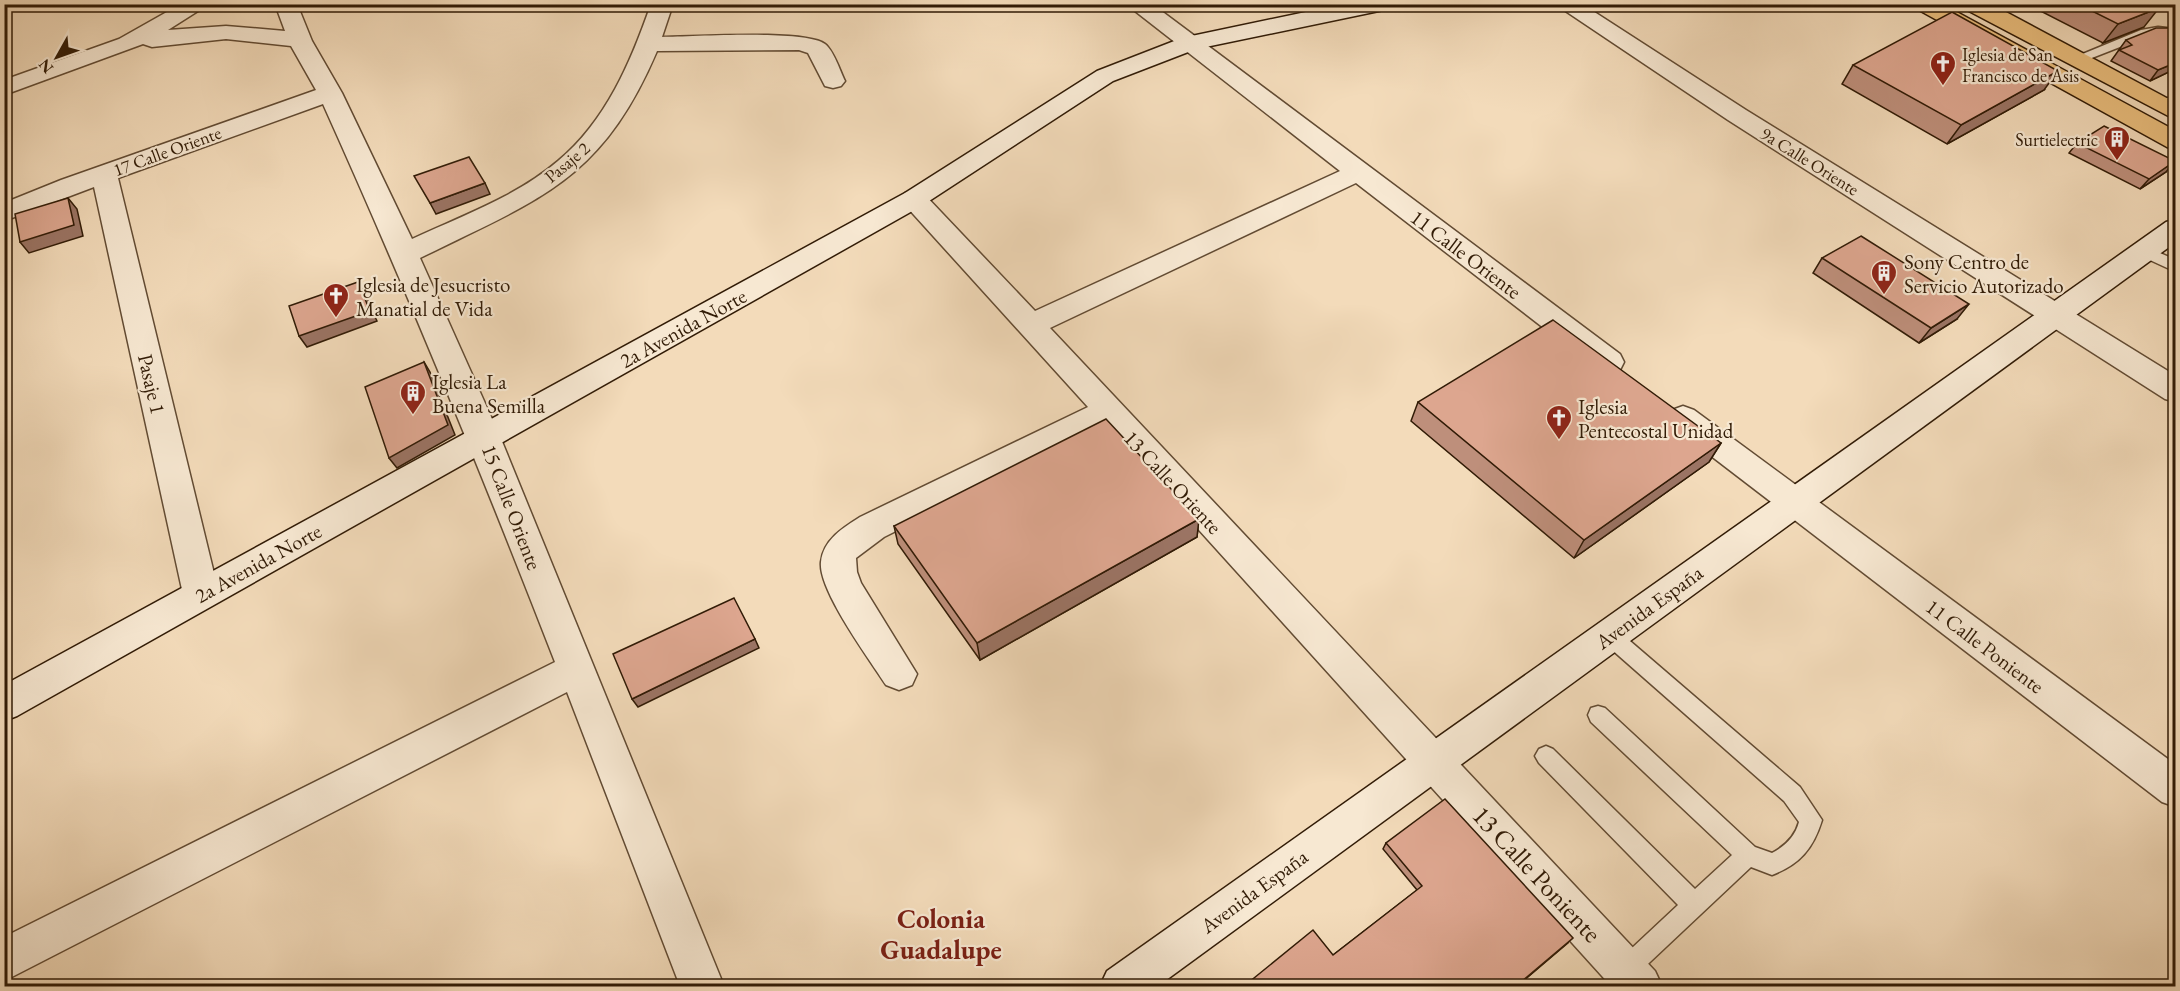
<svg xmlns="http://www.w3.org/2000/svg" width="2180" height="991" font-family="'EB Garamond',serif">
  <style>
    .lines { fill: none; stroke-linecap: round; stroke-linejoin: round }
    .service-casing { stroke: #624b33; stroke-width: 3 }
    .minor-casing { stroke: #624b33; stroke-width: 3 }
    .secondary-casing { stroke: #311b06; stroke-width: 3 }
    .primary-casing { stroke: #311b06; stroke-width: 3 }
    .service { fill: #f7e8d2; fill-rule: evenodd }
    .minor { fill: #f7e8d2; fill-rule: evenodd }
    .secondary { fill: #f7e8d2; fill-rule: evenodd }
    .primary { fill: #eabe7d; fill-rule: evenodd }
    .wall { fill: #be8f7b; stroke: #311b06; stroke-width: 1.5 }
    .shaded-wall { fill: #9b7464; stroke: #311b06; stroke-width: 1.5 }
    .building { fill: #dda68f; stroke: #311b06; stroke-width: 1.5 }
    .labels { text-anchor: middle; dominant-baseline: central; stroke-width: 4.5; stroke-linejoin: round; paint-order: stroke }
    .far-poi-label { font-size: 18px; fill: #311b06; stroke: #f7e8d2; text-anchor: start }
    .far-street-label { font-size: 18px; fill: #311b06; stroke: #f7e8d2 }
    .street-label { font-size: 21px; fill: #311b06; stroke: #f7e8d2 }
    .poi-label { font-size: 21px; fill: #311b06; stroke: #f7e8d2; text-anchor: start }
    .near-street-label { font-size: 26px; fill: #311b06; stroke: #f7e8d2 }
    .near-neighbourhood-label { font-size: 27px; font-weight: bold; fill: #7a1f14; stroke: #f7e8d2 }
  </style>
  <rect width="100%" height="100%" fill="#f3dbba"/>
  <filter id="stains"><feTurbulence type="fractalNoise" baseFrequency=".00333" numOctaves="4"/><feColorMatrix values="0 0 0 0 .2 0 0 0 0 .09 0 0 0 0 .02 0 0 0 .5 -.17"/></filter>
  <radialGradient id="worn" r=".72"><stop offset=".6" stop-color="#630" stop-opacity="0"/><stop offset="1" stop-color="#630" stop-opacity=".3"/></radialGradient>
  <g class="lines">
    <defs>
      <g id="service">
        <polygon points="2158,27 2176,29 2176,37 2148,36 2079,63 2069,63 2068,60 2141,30"/>
        <polygon points="2176,94 2176,104 2167,109 2157,109 2157,103"/>
        <polygon points="2144,246 2176,260 2176,272 2139,255 2136,251 2139,247"/>
        <path d="M1609,627L1616,629L1800,787L1822,820C1813,849 1800,864 1772,875L1751,867L1633,978L1625,982L1617,978L1613,970L1617,962L1678,905L1539,763L1535,756L1539,749L1546,746L1553,749L1695,889L1732,855L1591,722L1588,715L1591,708L1598,706L1605,708L1755,847L1772,853C1785,846 1795,837 1799,822L1784,801L1602,641L1599,635L1602,629Z"/>
      </g>
      <g id="minor">
        <path d="M181,4H209L168,30L226,26L285,31L275,4H297L312,41L342,93L412,239C461,216 516,197 558,161C606,121 631,62 651,4H673L662,37C692,37 805,29 825,44C834,51 840,71 845,81L841,86L833,88L825,86L808,53L799,50L657,51C601,182 539,199 420,258L501,439L724,986H680L567,692L4,981V937L555,662C482,474 406,288 323,104L118,178L219,594L213,604L201,609L189,604L183,594L94,187L4,221V203L61,180L316,90L291,46L226,39L152,47L143,44L4,95V80L119,39Z"/>
        <path d="M1126,4H1152L1620,354L1624,362L1620,370L1609,373L1598,370L1356,183L1050,328L1655,971L1662,986H1611L1105,426L884,537L856,558L857,572L861,583L917,674L912,685L899,690L886,685C870,660 818,590 821,562C823,540 844,527 860,517L1088,407L905,205L901,199L905,193L914,191L923,193L1035,311L1340,171Z"/>
        <polygon points="1555,4 1582,4 1746,110 2176,376 2176,402 2165,399 1728,120"/>
        <polygon points="1683,406 1694,410 2176,765 2176,807 2162,802 1672,426 1667,418 1672,410"/>
      </g>
      <g id="secondary">
        <polygon points="1344,4 1390,4 1387,9 1379,11 1196,49 1113,81 923,205 17,716 4,721 4,685 905,193 1097,71 1182,38"/>
        <polygon points="2176,219 2176,242 1158,986 1100,986 1107,971 2166,222"/>
      </g>
      <g id="primary">
        <polygon points="1914,4 1942,4 2176,131 2176,150 2167,147 1917,9"/>
        <polygon points="1962,4 1991,4 2176,103 2176,120 1965,9"/>
      </g>
    </defs>
    <!-- service casing -->
    <use href="#service" class="service-casing"/>
    <!-- minor casing -->
    <use href="#minor" class="minor-casing"/>
    <!-- secondary casing -->
    <use href="#secondary" class="secondary-casing"/>
    <!-- primary casing -->
    <use href="#primary" class="primary-casing"/>
    <!-- service -->
    <use href="#service" class="service"/>
    <!-- minor -->
    <use href="#minor" class="minor"/>
    <!-- secondary -->
    <use href="#secondary" class="secondary"/>
    <!-- primary -->
    <use href="#primary" class="primary"/>
  </g>
  <!-- wall -->
  <g class="wall">
    <polygon points="2027,4 2151,4 2144,27 2103,43"/>
    <polygon points="2126,40 2175,69 2150,81 2111,61"/>
    <polygon points="1853,65 2044,90 1947,144 1842,84"/>
    <polygon points="2077,143 2166,172 2140,189 2069,153"/>
    <polygon points="1822,258 1957,319 1919,343 1813,273"/>
    <polygon points="1418,402 1721,443 1709,462 1574,558 1411,421"/>
    <polygon points="1199,519 1197,537 980,660 898,544 894,526"/>
    <polygon points="1386,843 1568,943 1516,987 1243,987 1333,955 1417,890 1383,849"/>
  </g>
  <!-- shaded-wall -->
  <g class="shaded-wall">
    <polygon points="2159,8 2144,27 2103,43 2118,24"/>
    <polygon points="2175,63 2175,69 2150,81 2158,70"/>
    <polygon points="2058,71 2044,90 1947,144 1961,125"/>
    <polygon points="2175,161 2166,172 2140,189 2149,179"/>
    <polygon points="485,183 490,194 436,214 430,203"/>
    <polygon points="68,198 77,209 83,236 29,253 20,242"/>
    <polygon points="358,282 365,293 377,321 307,347 299,336"/>
    <polygon points="1969,304 1957,319 1919,343 1931,328"/>
    <polygon points="424,362 430,372 455,435 397,468 389,458"/>
    <polygon points="1721,443 1709,462 1574,558 1584,540"/>
    <polygon points="1199,519 1197,537 980,660 977,643"/>
    <polygon points="755,639 759,648 638,707 632,699"/>
    <polygon points="1573,938 1516,987 1515,987"/>
  </g>
  <!-- building -->
  <g class="building">
    <polygon points="2078,4 2151,4 2159,8 2118,24"/>
    <polygon points="1952,12 2058,71 1961,125 1853,65"/>
    <polygon points="2156,28 2175,28 2175,63 2158,70 2119,50 2132,45 2126,40"/>
    <polygon points="2104,126 2175,161 2149,179 2077,143"/>
    <polygon points="469,157 485,183 430,203 414,176"/>
    <polygon points="68,198 74,225 20,242 15,214"/>
    <polygon points="1861,236 1969,304 1931,328 1822,258"/>
    <polygon points="358,282 370,311 299,336 289,306"/>
    <polygon points="1553,320 1721,443 1584,540 1418,402"/>
    <polygon points="424,362 448,425 389,458 365,387"/>
    <polygon points="1106,419 1199,519 977,643 894,526"/>
    <polygon points="734,598 755,639 632,699 613,654"/>
    <polygon points="1445,799 1573,938 1515,987 1243,987 1313,930 1333,955 1422,886 1386,843"/>
  </g>
  <!-- icons -->
  <defs>
    <symbol id="church-pin" viewBox="-11 -11 22 30"><path d="M0 17L-7.5 6A9.5 9.5 0 1 1 7.5 6Z" fill="#8f2418" stroke="#f7e8d2"/><path d="M-1.2-6h2.4v3.5h3.3v2.4h-3.3V6h-2.4V-.1h-3.3v-2.4h3.3Z" fill="#fff"/></symbol>
    <symbol id="building-pin" viewBox="-11 -11 22 30"><path d="M0 17L-7.5 6A9.5 9.5 0 1 1 7.5 6Z" fill="#8f2418" stroke="#f7e8d2"/><path d="M-4-6H4V6H1V3H-1V6H-4ZM-2.5-4.3h1.7v1.8h-1.7ZM.8-4.3h1.7v1.8H.8ZM-2.5-1h1.7V.8h-1.7ZM.8-1h1.7V.8H.8Z" fill="#fff"/></symbol>
  </defs>
  <g fill-rule="evenodd">
    <use href="#church-pin" x="1928" y="49" width="30" height="40"/>
    <use href="#building-pin" x="2102" y="124" width="30" height="40"/>
    <use href="#building-pin" x="1869" y="258" width="30" height="40"/>
    <use href="#church-pin" x="321" y="281" width="30" height="40"/>
    <use href="#building-pin" x="398" y="378" width="30" height="40"/>
    <use href="#church-pin" x="1544" y="403" width="30" height="40"/>
  </g>
  <g class="labels">
    <!-- far-poi labels -->
    <g class="far-poi-label">
      <text x="1962" y="54">Iglesia de San<tspan x="1962" dy="21">Francisco de Asis</tspan></text>
      <text x="2098" y="139" text-anchor="end">Surtielectric</text>
    </g>
    <!-- far-street labels -->
    <g class="far-street-label">
      <text transform="translate(167 151) rotate(-20)">17 Calle Oriente</text>
      <text transform="translate(1810 161) rotate(32)">9a Calle Oriente</text>
      <text transform="translate(567 162) rotate(-40)">Pasaje 2</text>
    </g>
    <!-- street labels -->
    <g class="street-label">
      <text transform="translate(1466 254) rotate(37)">11 Calle Oriente</text>
      <text transform="translate(683 328) rotate(-29)">2a Avenida Norte</text>
      <text transform="translate(152 384) rotate(77)">Pasaje 1</text>
      <text transform="translate(1173 482) rotate(47)">13 Calle Oriente</text>
      <text transform="translate(512 507) rotate(69)">15 Calle Oriente</text>
      <text transform="translate(258 563) rotate(-29)">2a Avenida Norte</text>
      <text transform="translate(1649 607) rotate(-36)">Avenida España</text>
      <text transform="translate(1985 646) rotate(37)">11 Calle Poniente</text>
      <text transform="translate(1254 891) rotate(-36)">Avenida España</text>
    </g>
    <!-- poi labels -->
    <g class="poi-label">
      <text x="1904" y="261">Sony Centro de<tspan x="1904" dy="24">Servicio Autorizado</tspan></text>
      <text x="356" y="284">Iglesia de Jesucristo<tspan x="356" dy="24">Manatial de Vida</tspan></text>
      <text x="432" y="381">Iglesia La<tspan x="432" dy="24">Buena Semilla</tspan></text>
      <text x="1578" y="406">Iglesia<tspan x="1578" dy="24">Pentecostal Unidad</tspan></text>
    </g>
    <!-- near-street labels -->
    <g class="near-street-label">
      <text transform="translate(1537 874) rotate(47)">13 Calle Poniente</text>
    </g>
    <!-- near-neighbourhood labels -->
    <g class="near-neighbourhood-label">
      <text x="941" y="918">Colonia<tspan x="941" dy="31">Guadalupe</tspan></text>
    </g>
  </g>
  <!-- margin -->
  <rect width="2180" height="991" fill="none" stroke="#f3dbba" stroke-width="24"/>
  <rect x="6" y="6" width="2168" height="979" fill="none" stroke="#311b06" stroke-width="3"/>
  <rect x="12" y="12" width="2156" height="967" fill="none" stroke="#311b06" stroke-width="1.5"/>
  <!-- north arrow -->
  <g transform="translate(57 57) rotate(230)" stroke="#f7e8d2" stroke-width="4.5" paint-order="stroke">
  <path d="M0-4.5L10 22L0 15L-10 22Z" fill="#311b06"/>
  <text y="-9" font-size="16" font-weight="bold" text-anchor="middle" fill="#311b06">N</text>
  </g>
  <rect width="100%" height="100%" filter="url(#stains)"/>
  <rect width="100%" height="100%" fill="url(#worn)"/>
</svg>
